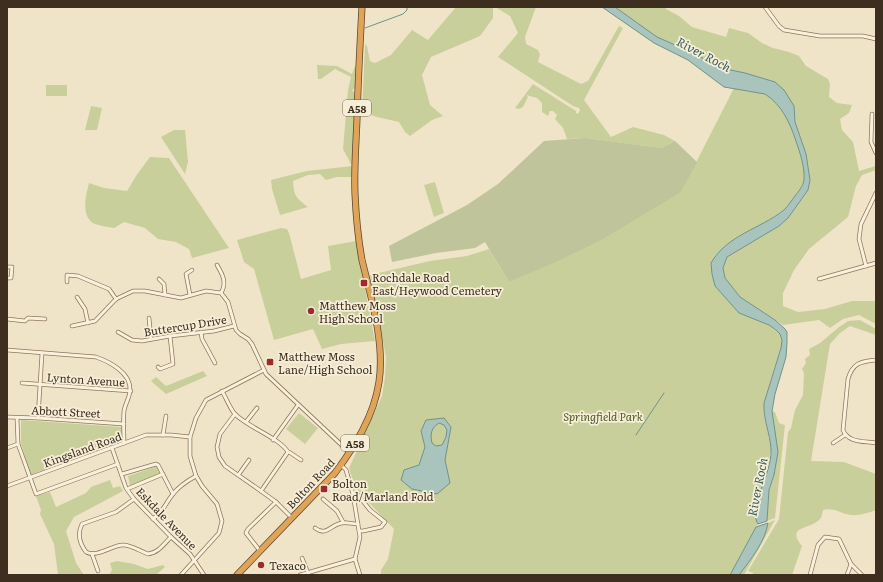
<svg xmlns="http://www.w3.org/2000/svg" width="883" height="582" font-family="Literata,serif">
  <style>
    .green { fill: #c9cf9b }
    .cemetery { fill: #bfc49a }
    .water { fill: #a9c4bc; stroke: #6f938a; fill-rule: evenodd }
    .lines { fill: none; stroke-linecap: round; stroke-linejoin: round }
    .stream { stroke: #6f938a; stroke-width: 1 }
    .street-casing { stroke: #8d765c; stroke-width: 4.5 }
    .highway-casing { stroke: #5b4430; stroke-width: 7 }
    .street { stroke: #faf1dc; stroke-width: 3 }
    .highway { stroke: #e0a458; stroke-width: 5.5 }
    .poi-dot { fill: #9e2a2b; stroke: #f7eed8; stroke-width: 1.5 }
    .labels { text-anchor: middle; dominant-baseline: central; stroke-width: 3.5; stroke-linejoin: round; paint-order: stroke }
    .shield { fill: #f7eed8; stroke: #756857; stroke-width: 1 }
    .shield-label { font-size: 10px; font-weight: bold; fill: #3d2e20 }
    .poi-label { font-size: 11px; fill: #3d2e20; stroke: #f7eed8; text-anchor: start }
    .street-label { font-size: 11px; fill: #3d2e20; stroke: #f7eed8 }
    .park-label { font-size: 11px; font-style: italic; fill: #4d5a26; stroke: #f7eed8 }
    .water-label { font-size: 12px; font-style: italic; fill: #2f5d5a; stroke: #f7eed8 }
  </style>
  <rect width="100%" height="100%" fill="#f0e4c8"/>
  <!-- green -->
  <g class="green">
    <polygon points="456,7 493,7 493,18 480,36 431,57 422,75 430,105 443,116 432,120 410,136 405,132 399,122 377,117 362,112 365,44 367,46 370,61 375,63 391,55 412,30 428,40"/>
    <polygon points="495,7 536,7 525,37 526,44 538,50 540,54 538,62 581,84 588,81 619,26 623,28 584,100 611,137 633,127 664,135 675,141 661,148 586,138 567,139 563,128 555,119 557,115 553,111 550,111 548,116 542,112 542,103 537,98 526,95 528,97 523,107 519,109 515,108 533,84 576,111 576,113 578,114 580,110 579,108 573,106 498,57 518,33 510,16"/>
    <polygon points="615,7 665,7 666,9 679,16 692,27 726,37 729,28 748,33 762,43 773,48 789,52 799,56 806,66 828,79 830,84 829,97 837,103 852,105 849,113 840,119 842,130 853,142 859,171 876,166 876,170 862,175 856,186 848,217 809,249 794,270 783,293 783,306 798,312 825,309 852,301 876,301 876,324 859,315 843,319 830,328 819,320 783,325 740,297 725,278 723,268 727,257 779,226 788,218 808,190 810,180 806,154 795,122 794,106 745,73 721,68 691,52 657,37"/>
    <path d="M317,65L337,66L352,74L355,66H356V87L352,90L355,93L352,177H337L326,180L320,174L308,175L293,181C294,196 296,198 308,207L280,215L272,189L271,180L307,171L352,166L343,149L348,90L351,77L335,69L321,79H318Z"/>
    <rect x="46" y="85" width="21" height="11"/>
    <path d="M734,88C744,90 755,91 764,94C778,98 790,122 794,135C799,149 806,165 804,180C803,188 790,205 784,210C761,227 735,235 715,256V286L739,313L769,325L780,334L782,340L781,348L770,382L764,411L771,449L766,476L758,497L760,501C757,510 753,516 758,524L730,575H381V570L388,559L394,529L355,488L349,468L382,396L385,377L386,357L370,275L430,261L467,256L489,249L509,282L681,192Z"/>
    <polygon points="91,106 102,108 97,130 85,130"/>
    <polygon points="174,130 185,130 188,162 185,174 161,137"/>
    <path d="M150,157L169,158L229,248L192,258L189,249L176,242L158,239L145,228L124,222L114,228C108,227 101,226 95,224C80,217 86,195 89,183L104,188L127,191L136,176Z"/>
    <polygon points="435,182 444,213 434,217 424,185"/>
    <polygon points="281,228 287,229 289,233 301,279 331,270 328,246 356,241 375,341 341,344 322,349 313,329 274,340 254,269 244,262 237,240"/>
    <path d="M860,320L876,329V335L850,326L840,333L830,344L811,461L844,462L876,474V510C868,513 859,516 851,515C840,514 835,507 823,510C822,513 822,517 820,519C811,530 785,525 802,546L792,575H753V573L748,571L779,519L788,432L791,428L795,410L803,395L804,373L802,369L806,363L805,359L810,355L809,349L820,343L839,327L848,321Z"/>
    <polygon points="203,371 207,376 166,394 151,381 156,377 166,386"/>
    <polygon points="772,411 775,412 779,423 785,425 775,518 767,521 769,490 774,475 775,432"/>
    <polygon points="299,413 318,428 305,444 286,429"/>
    <polygon points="21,420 122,427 121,443 30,475 21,443"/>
    <polygon points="155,467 157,467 159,473 158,475 131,486 130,486 128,476"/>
    <polygon points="110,480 113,488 120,486 123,491 74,517 66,531 76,563 84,575 58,575 54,544 40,514 41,510 36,496 50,492 56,507 86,493 91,487"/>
    <path d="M775,520L744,575H739C751,559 765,542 768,523Z"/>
    <polygon points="117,561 134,564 148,569 163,565 165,567 156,575 109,575 112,570 110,563"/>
  </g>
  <!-- cemetery -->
  <polygon class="cemetery" points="586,138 661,148 675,141 697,162 681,192 603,239 558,261 509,282 485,242 475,248 436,253 392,262 389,246 467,205 498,184 544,141"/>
  <!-- water -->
  <g class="water">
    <path d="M602,7H615L657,37L691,52L721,68L745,73L775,82L784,90L794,106L795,122L806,154L810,180L808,190L788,218L779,226L727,257L723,268L725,278L740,297L775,320L785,329L787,332V342L786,357L775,394L772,411L778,452L774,475L769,490L767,521L758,524C753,516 757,510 760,502L758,497C763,484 772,463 771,449C770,433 763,419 764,403L781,348L782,340L780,334L776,330L769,325L739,313L715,286L712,274L711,263C727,235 760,229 784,210C788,206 792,200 795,196C799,191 803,186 804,180C805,167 800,153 796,141C790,123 782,105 765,94L724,87L688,60L654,43Z"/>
    <path d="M444,418L451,427L445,460L450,483L437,494L412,489L401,480L404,470L419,465L425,447L421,431L426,420ZM439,423L444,425L447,430L446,437L442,445L436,446L432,443C430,434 431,428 439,423Z"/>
    <path d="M768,523C765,542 751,559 739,575H730L756,527Z"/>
  </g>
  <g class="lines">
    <!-- stream -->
    <g class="stream">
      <polyline points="365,28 403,14 407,10 407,7"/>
      <polyline points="636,435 664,393"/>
    </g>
    <defs>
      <g id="street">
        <polyline points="765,7 779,26 784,30 820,36 863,36 876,39"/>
        <polyline points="872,114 871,142 876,153"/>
        <path d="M217,265C223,275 227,283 221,293"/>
        <polyline points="866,266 859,239 861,224 876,193"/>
        <polyline points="7,267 12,267 11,278 7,278"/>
        <polyline points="159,279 164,284 165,295"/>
        <polyline points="819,279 876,263"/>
        <polyline points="67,282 67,275 78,276 109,289 116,299"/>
        <polyline points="190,295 186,274 192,270"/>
        <polyline points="77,297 85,309 88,323"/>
        <polyline points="149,318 151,339"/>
        <polyline points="7,319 25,321 28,318 45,319"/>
        <polyline points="72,326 95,321 116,299 133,291 145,291 181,298 206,291 221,293 228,302 236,330 240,334 248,339 252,344 266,374 349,452"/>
        <polyline points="118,332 132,340 142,341 170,336 214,331 234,326"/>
        <polyline points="201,332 202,339 215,363"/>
        <path d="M7,350L96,357C110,362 131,373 130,390C130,397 125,404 124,411C123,422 124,432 124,443"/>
        <path d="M876,360C861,362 853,362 848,379L843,430C848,443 864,441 876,443"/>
        <polyline points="158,367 160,369 173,364 170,336"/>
        <polyline points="22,383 131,391"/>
        <path d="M222,391C226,398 229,406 234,413C245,426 280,438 288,452H289L301,460"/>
        <polyline points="235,414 220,434 217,447 219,457 225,466 261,491 276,502 292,518"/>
        <polyline points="7,417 38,418 124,424"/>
        <polyline points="17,418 18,444 36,494 118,464"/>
        <polyline points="38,418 42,353"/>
        <polyline points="246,422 257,408"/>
        <polyline points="163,435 166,416"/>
        <polyline points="273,440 298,405"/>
        <polyline points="833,443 845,435"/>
        <polyline points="7,448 18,444"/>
        <polyline points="112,448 126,488 134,499 171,537 190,554 204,575"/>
        <polyline points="341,465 346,470 353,494 360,537 355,559 360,575"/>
        <polyline points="122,474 156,464 158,465 173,494"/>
        <polyline points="239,474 249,460"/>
        <polyline points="7,486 146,435 171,435 190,437"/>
        <polyline points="127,489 163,474"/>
        <polyline points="261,491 288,452"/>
        <polyline points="353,494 358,495 370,510 385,522 381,527 363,531 359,531"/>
        <path d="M134,499L116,512L82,524C77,534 80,544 86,552C97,558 112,545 123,545C131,545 140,551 148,554C158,553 164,544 171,537"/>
        <polyline points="323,499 337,511 343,522"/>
        <path d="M153,519C165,510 164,505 173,494C179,486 187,481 196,476"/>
        <path d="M315,528C327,537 331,524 342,523C347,522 353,524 358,524"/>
        <polyline points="260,551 246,533 248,529 276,502"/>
        <polyline points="92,554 98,571"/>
        <polyline points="302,558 308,573"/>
        <polyline points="181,575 219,533 222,521 217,504 202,486 196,476 190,456 190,437 196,418 206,400 264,370"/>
        <polyline points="300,575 355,559"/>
        <polyline points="810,575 818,545 825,537 839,539 851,564 862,575"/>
        <polyline points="847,575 851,564"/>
      </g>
      <path id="highway" d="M237,575L335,473C355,446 374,416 379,382C385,343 371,298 362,260C358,238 356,216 355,194C354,169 356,144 357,119C358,81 360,44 362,7"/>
    </defs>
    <!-- street casing -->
    <use href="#street" class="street-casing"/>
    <!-- highway casing -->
    <use href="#highway" class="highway-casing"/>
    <!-- street -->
    <use href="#street" class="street"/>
    <!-- highway -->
    <use href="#highway" class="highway"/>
  </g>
  <!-- markers -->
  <g class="poi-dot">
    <rect x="360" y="279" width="8" height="8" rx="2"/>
    <circle cx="311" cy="311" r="4"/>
    <rect x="266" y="358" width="8" height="8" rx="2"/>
    <rect x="320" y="485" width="8" height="8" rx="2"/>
    <circle cx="261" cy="565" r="4"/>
  </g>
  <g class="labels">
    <!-- shield labels -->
    <g class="shield">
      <rect x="343" y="100" width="28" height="16" rx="3"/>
      <rect x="341" y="435" width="28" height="16" rx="3"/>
    </g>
    <g class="shield-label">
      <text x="357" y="108">A58</text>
      <text x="355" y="443">A58</text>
    </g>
    <!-- poi labels -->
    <g class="poi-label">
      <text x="372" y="277">Rochdale Road<tspan x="372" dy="13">East/Heywood Cemetery</tspan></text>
      <text x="319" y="305">Matthew Moss<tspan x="319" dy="13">High School</tspan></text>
      <text x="278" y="356">Matthew Moss<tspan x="278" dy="13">Lane/High School</tspan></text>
      <text x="332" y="483">Bolton<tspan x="332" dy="13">Road/Marland Fold</tspan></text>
      <text x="269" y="565">Texaco</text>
    </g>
    <!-- street labels -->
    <g class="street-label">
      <text transform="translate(185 325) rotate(-9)">Buttercup Drive</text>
      <text transform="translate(86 379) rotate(4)">Lynton Avenue</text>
      <text transform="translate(66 411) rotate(3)">Abbott Street</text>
      <text transform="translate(82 449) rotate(-20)">Kingsland Road</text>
      <text transform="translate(310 483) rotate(-47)">Bolton Road</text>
      <text transform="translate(167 518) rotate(46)">Eskdale Avenue</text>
    </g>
    <!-- park labels -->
    <g class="park-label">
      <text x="603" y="416">Springfield Park</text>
    </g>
    <!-- water labels -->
    <g class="water-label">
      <text transform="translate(704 54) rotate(28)">River Roch</text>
      <text transform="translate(757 487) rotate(-79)">River Roch</text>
    </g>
  </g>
  <!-- border -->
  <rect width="883" height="582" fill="none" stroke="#3d2e20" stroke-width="16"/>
</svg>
